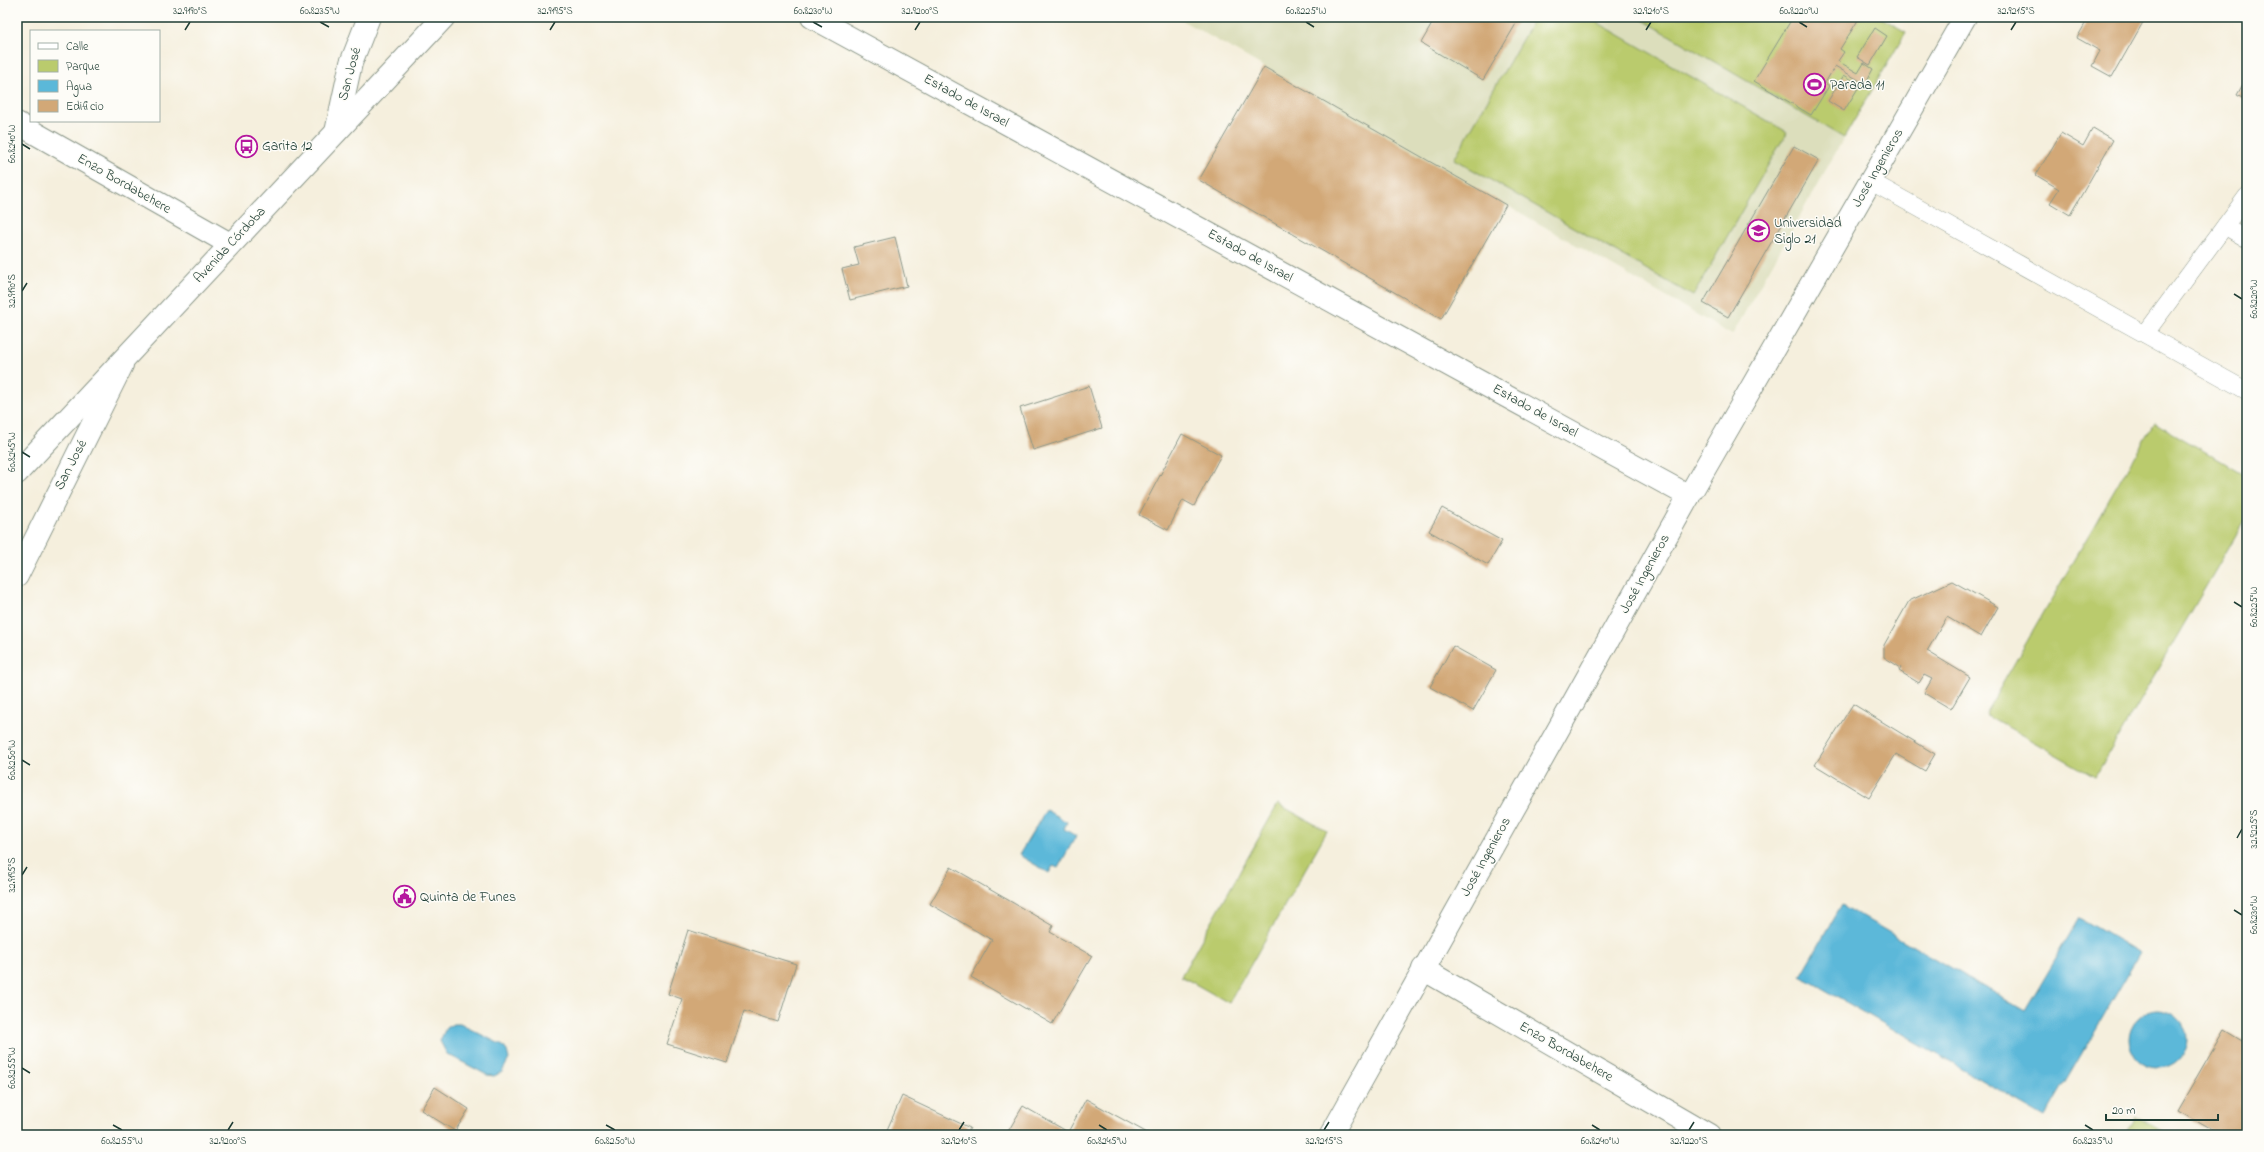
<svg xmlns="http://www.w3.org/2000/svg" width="2264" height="1152" font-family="'Indie Flower',sans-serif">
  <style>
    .built { fill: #dcdebc }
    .green { fill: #bacb6d; stroke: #6c8450 }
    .water { fill: #5bb8d9; stroke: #3d7a86 }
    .building { fill: #d2a877 }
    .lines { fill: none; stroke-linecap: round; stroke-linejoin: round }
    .service-casing { stroke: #8a9688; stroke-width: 18 }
    .minor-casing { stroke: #8a9688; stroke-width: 24 }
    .tertiary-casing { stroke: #8a9688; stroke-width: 24 }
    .primary-casing { stroke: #8a9688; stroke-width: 24 }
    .service { stroke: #fff; stroke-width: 17 }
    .minor { stroke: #fff; stroke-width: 22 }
    .tertiary { stroke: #fff; stroke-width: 22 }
    .primary { stroke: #fff; stroke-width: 22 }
    .ticks { fill: none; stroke: #1f3d34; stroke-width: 1.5 }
    .labels { text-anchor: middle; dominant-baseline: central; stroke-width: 3; stroke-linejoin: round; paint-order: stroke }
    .street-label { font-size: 14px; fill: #1f3d34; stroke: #fdfcf7 }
    .poi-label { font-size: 14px; fill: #1f3d34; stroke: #fdfcf7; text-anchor: start }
    .neatline { fill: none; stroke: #1f3d34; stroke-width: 1.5 }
    .ticks-label { font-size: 10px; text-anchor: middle; fill: #1f3d34 }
  </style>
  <rect width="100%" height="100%" fill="#fdfcf7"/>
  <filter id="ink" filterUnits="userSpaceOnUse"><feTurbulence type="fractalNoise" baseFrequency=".025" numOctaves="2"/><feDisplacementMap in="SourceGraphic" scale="8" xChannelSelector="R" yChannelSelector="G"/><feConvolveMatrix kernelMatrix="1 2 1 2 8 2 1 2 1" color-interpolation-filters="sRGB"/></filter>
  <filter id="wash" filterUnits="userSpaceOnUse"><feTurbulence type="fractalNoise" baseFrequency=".012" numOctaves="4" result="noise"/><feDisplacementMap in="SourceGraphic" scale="16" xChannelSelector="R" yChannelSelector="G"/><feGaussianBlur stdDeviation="0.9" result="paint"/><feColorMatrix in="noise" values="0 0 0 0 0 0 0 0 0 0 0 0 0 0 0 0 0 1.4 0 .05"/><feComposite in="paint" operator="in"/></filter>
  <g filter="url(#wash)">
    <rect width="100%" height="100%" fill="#f5efdd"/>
    <!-- built -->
    <polygon class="built" points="1176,17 1638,17 1844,138 1732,335 1507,205 1441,319 1199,180 1264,67"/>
    <!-- green -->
    <g class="green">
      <polygon points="1535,17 1588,17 1787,132 1693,296 1454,159"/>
      <polygon points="1638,17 1880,17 1906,32 1844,138"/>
      <polygon points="2154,422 2247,476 2247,516 2095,777 1985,714"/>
      <polygon points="1278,804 1327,831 1229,1003 1181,976"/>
      <polygon points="2136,1116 2168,1135 2125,1135"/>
    </g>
    <!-- water -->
    <g class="water">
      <polygon points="1046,810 1067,822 1064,829 1076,836 1058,868 1053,866 1049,873 1019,855"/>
      <polygon points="1842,905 2025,1011 2080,918 2140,953 2045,1117 1801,976"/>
      <circle cx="2158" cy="1039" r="29"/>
      <polygon points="453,1024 460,1024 502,1045 507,1051 509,1059 502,1072 494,1076 487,1075 447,1054 440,1041 446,1028"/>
    </g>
    <g id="blocks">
      <!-- building -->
      <g class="building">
        <polygon points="1436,17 1520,17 1483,80 1421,43"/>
        <polygon points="1793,17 1860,17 1840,49 1844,52 1838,61 1858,73 1864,63 1873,69 1865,84 1835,66 1825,83 1829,86 1811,115 1754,81"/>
        <polygon points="2089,17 2146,17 2112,77 2092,66 2100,51 2077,38"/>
        <polygon points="1875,28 1887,36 1870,65 1857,57"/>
        <polygon points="1264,67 1506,205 1441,319 1199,180"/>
        <polygon points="1844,75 1860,85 1844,111 1828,101"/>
        <polygon points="2247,77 2247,101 2237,95"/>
        <polygon points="2093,128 2113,140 2070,215 2050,203 2059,189 2036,175 2061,133 2083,146"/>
        <polygon points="1794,146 1819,160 1728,317 1703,303"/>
        <polygon points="895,237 907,286 850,300 842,269 859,265 854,247"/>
        <polygon points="1089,386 1102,428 1033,450 1020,408"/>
        <polygon points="1182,434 1221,455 1194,506 1183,500 1168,530 1139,515"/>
        <polygon points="1442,508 1502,541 1488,565 1429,531"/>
        <polygon points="1952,581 1998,607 1981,637 1947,617 1927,651 1970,677 1951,709 1924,693 1932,679 1924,675 1919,683 1899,671 1901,668 1884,657 1884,645 1909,601"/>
        <polygon points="1453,646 1496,670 1473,711 1430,687"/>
        <polygon points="1853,704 1935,754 1925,771 1896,754 1869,798 1815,765"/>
        <polygon points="951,867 1053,926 1050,932 1092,956 1052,1024 971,977 992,940 930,904"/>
        <polygon points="688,930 796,964 778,1022 744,1011 727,1063 667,1044 682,999 668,994"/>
        <polygon points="2224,1030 2247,1044 2247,1135 2219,1135 2177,1111"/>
        <polygon points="435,1087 469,1109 455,1131 421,1110"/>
        <polygon points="902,1096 970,1128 966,1135 892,1135 886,1132"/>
        <polygon points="1086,1099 1151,1135 1006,1135 1023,1106 1068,1132"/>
      </g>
    </g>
  </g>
  <g filter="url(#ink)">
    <use href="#blocks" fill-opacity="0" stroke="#8a9688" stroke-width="1"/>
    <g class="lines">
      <defs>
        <g id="service">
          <polyline points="1870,181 2247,391"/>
          <polyline points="2225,226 2247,239"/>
          <polyline points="2145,334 2247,196"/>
        </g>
        <g id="minor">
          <polyline points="812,17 1689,496"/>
          <polyline points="17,123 230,244"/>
          <polyline points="1423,969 1709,1135"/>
          <polyline points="1331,1135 1689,496 1965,17"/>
        </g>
        <g id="tertiary">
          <polyline points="336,132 351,63 369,17"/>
          <polyline points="17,576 122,365"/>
        </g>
        <polyline id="primary" points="17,473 444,17"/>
      </defs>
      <!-- service casing -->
      <use href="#service" class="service-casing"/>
      <!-- minor casing -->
      <use href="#minor" class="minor-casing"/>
      <!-- tertiary casing -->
      <use href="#tertiary" class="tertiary-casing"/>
      <!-- primary casing -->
      <use href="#primary" class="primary-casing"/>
      <!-- service -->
      <use href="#service" class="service"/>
      <!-- minor -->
      <use href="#minor" class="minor"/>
      <!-- tertiary -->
      <use href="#tertiary" class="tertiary"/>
      <!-- primary -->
      <use href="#primary" class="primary"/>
    </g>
  </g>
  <!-- ticks -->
  <path class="ticks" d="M320,22L329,27M813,22L822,27M1306,22L1314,27M1799,22L1807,27M185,30L190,22M550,30L555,22M915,30L920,22M1646,30L1651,22M2011,30L2016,22M22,144L30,149M22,291L27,283M2234,294L2242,299M22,452L30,457M2234,602L2242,607M22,760L30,765M2237,838L2242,829M22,875L27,867M2234,910L2242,915M22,1068L30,1073M113,1125L122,1130M606,1125L615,1130M1099,1125L1107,1130M1592,1125L1600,1130M2085,1125L2093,1130M228,1130L233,1122M959,1130L964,1122M1324,1130L1329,1122M1689,1130L1694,1122"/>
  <!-- icons -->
  <defs>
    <symbol id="stadium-ring" viewBox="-11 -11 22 22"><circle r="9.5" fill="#fdfcf7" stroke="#b5179e" stroke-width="1.5"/><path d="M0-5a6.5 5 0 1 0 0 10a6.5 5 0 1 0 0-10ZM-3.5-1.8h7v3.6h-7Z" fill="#b5179e"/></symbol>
    <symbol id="bus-ring" viewBox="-11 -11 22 22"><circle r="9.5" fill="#fdfcf7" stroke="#b5179e" stroke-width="1.5"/><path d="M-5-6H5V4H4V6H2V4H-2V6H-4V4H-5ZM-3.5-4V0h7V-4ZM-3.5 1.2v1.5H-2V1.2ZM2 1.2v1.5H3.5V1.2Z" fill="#b5179e"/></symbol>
    <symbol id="university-ring" viewBox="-11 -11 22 22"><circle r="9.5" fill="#fdfcf7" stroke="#b5179e" stroke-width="1.5"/><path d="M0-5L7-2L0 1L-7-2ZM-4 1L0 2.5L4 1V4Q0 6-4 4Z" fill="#b5179e"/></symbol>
    <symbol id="civic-ring" viewBox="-11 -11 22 22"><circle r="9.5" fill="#fdfcf7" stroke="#b5179e" stroke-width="1.5"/><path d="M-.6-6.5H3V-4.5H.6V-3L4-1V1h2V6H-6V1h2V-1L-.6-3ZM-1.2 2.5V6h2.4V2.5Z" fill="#b5179e"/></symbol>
  </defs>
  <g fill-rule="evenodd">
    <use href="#stadium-ring" x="1802" y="72" width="25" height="25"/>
    <use href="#bus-ring" x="234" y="134" width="25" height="25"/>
    <use href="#university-ring" x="1746" y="218" width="25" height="25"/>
    <use href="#civic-ring" x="392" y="884" width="25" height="25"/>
  </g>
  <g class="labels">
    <!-- street labels -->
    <g class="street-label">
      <text transform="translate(350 74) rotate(-75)">San José</text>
      <text transform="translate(966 101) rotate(29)">Estado de Israel</text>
      <text transform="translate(1878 168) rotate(-60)">José Ingenieros</text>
      <text transform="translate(124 184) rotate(30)">Enzo Bordabehere</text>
      <text transform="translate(230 245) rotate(-47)">Avenida Córdoba</text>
      <text transform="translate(1250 256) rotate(29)">Estado de Israel</text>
      <text transform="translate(1535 411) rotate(29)">Estado de Israel</text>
      <text transform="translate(71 465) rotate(-63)">San José</text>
      <text transform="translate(1645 574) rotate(-61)">José Ingenieros</text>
      <text transform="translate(1486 857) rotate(-61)">José Ingenieros</text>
      <text transform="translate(1566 1052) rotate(30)">Enzo Bordabehere</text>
    </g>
    <!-- poi labels -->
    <g class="poi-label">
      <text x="1830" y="85">Parada 11</text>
      <text x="262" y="146">Garita 12</text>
      <text x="1774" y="223">Universidad<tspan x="1774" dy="16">Siglo 21</tspan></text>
      <text x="420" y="897">Quinta de Funes</text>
    </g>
  </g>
  <!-- margin -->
  <rect width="2264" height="1152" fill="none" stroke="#fdfcf7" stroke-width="44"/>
  <!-- legend -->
  <rect x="30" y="30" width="130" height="92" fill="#fdfcf7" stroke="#a4b0a9"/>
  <rect x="38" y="43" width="20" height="6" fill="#ffffff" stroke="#a4b0a9"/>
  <text x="66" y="50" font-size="12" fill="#1f3d34">Calle</text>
  <rect x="38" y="60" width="20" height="12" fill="#bacb6d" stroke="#a4b0a9"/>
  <text x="66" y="70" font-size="12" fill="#1f3d34">Parque</text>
  <rect x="38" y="80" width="20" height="12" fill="#5bb8d9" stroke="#a4b0a9"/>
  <text x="66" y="90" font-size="12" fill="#1f3d34">Agua</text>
  <rect x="38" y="100" width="20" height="12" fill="#d2a877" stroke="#a4b0a9"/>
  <text x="66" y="110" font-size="12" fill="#1f3d34">Edificio</text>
  <!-- scale -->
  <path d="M2106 1114v6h112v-6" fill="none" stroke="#1f3d34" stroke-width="2"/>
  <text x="2112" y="1114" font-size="12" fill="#1f3d34" stroke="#fdfcf7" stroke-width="3" paint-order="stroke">20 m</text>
  <rect x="22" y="22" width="2220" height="1108" class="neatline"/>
  <g class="ticks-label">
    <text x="190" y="14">32.9190°S</text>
    <text x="320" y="14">60.8235°W</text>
    <text x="555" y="14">32.9195°S</text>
    <text x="813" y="14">60.8230°W</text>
    <text x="920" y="14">32.9200°S</text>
    <text x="1306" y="14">60.8225°W</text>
    <text x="1651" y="14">32.9210°S</text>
    <text x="1799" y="14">60.8220°W</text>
    <text x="2016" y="14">32.9215°S</text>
    <text transform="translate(11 144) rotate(-90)" y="4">60.8240°W</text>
    <text transform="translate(11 291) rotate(-90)" y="4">32.9190°S</text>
    <text transform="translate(2253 299) rotate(-90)" y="4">60.8220°W</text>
    <text transform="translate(11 452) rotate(-90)" y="4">60.8245°W</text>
    <text transform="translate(2253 607) rotate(-90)" y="4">60.8225°W</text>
    <text transform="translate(11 760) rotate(-90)" y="4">60.8250°W</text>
    <text transform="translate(2253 829) rotate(-90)" y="4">32.9225°S</text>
    <text transform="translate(11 875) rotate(-90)" y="4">32.9195°S</text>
    <text transform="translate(2253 915) rotate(-90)" y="4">60.8230°W</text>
    <text transform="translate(11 1068) rotate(-90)" y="4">60.8255°W</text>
    <text x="122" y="1144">60.8255°W</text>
    <text x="228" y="1144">32.9200°S</text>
    <text x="615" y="1144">60.8250°W</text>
    <text x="959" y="1144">32.9210°S</text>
    <text x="1107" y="1144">60.8245°W</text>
    <text x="1324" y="1144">32.9215°S</text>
    <text x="1600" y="1144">60.8240°W</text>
    <text x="1689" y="1144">32.9220°S</text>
    <text x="2093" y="1144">60.8235°W</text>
  </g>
</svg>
